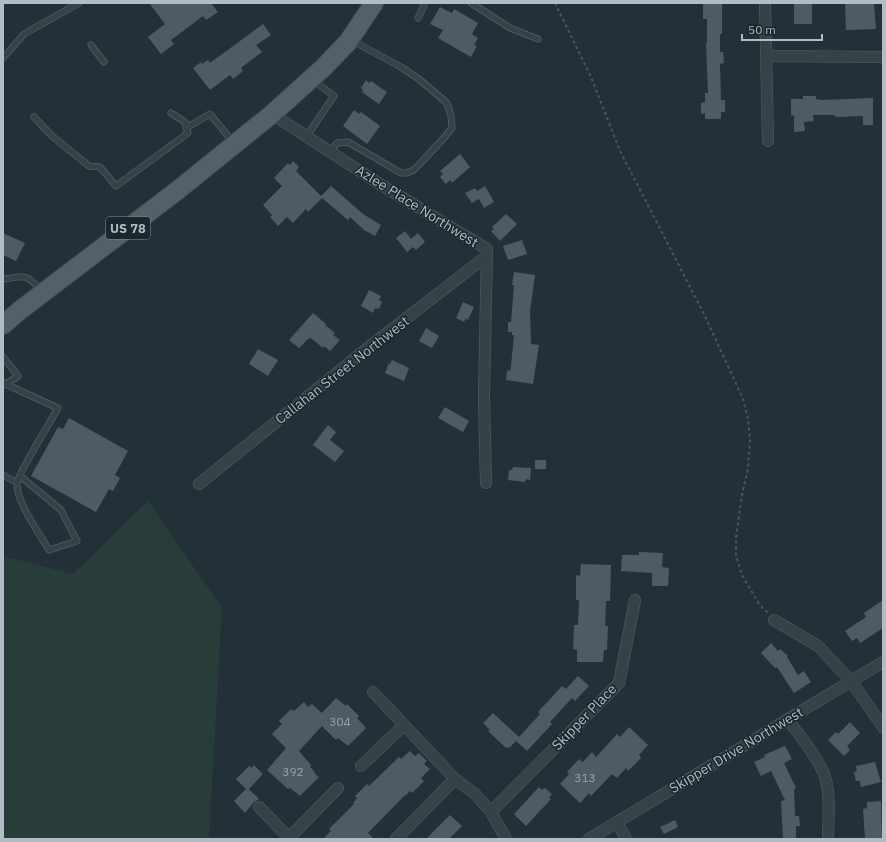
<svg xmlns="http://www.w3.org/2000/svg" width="886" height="842" font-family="'IBM Plex Sans',sans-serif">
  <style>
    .green { fill: #283d39 }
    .building { fill: #4e5b65 }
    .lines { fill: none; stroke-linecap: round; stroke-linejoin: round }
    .service-casing { stroke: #545f66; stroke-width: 7 }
    .minor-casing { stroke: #545f66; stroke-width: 12 }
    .primary-casing { stroke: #434d54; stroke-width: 20 }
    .path { stroke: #465a58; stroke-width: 2; stroke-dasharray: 3 3; stroke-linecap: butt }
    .service { stroke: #364148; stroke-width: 5.5 }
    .minor { stroke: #364148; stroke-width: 11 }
    .primary { stroke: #546068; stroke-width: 18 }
    .labels { text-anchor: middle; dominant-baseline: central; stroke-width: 3; stroke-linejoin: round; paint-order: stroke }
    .number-label { font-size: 12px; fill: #98a4ac }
    .shield { fill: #1c262d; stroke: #848f97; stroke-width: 1 }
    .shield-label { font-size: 13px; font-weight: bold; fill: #b1bcc4 }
    .street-label { font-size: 14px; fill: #b1bcc4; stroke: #1c262d }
  </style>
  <rect width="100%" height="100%" fill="#233038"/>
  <!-- green -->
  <polygon class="green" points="148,501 222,608 209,839 3,839 3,562 7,557 73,574"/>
  <!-- building -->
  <g class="building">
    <polygon points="149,3 211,3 218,12 206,20 203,16 171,40 174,44 161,54 148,37 165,24"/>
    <polygon points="703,3 722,3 722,34 720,34 720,52 723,52 724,63 720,64 721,100 725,100 725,112 721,112 721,119 705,119 705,113 701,114 701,103 705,102 705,93 708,93 706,43 707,43 707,19 703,19"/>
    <rect x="794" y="3" width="18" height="21"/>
    <polygon points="845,3 874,4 876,29 846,30"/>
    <polygon points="440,7 452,13 454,9 478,23 472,34 478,38 474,45 477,46 471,57 438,38 443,30 430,24"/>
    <polygon points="263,24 271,35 256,45 262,52 241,68 243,71 233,79 230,75 210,90 193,68 201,62 202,64 208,60 210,63"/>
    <polygon points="366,80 369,83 371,81 387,92 379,104 362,92 363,90 361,88"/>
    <polygon points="803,96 816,96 816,99 822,100 873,98 873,125 863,125 863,116 835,117 835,115 813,115 814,121 804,122 805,131 794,132 794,115 791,116 791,99 803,99"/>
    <polygon points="354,110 359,114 361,112 380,126 367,144 343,126"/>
    <polygon points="460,154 470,167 452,183 450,180 446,184 440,177 443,174 440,171"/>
    <polygon points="293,161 299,167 296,171 321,196 331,186 363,214 381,225 375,236 364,230 350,217 348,220 322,198 308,212 306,209 293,223 287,217 278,226 270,217 272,215 263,205 282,186 274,178 288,163 290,165"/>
    <polygon points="485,186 494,202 484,208 479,199 472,203 465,193 475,188 477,191"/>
    <polygon points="506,214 517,224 500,241 491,231 494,229 492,227"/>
    <polygon points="405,231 411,239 418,233 425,242 416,250 413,247 407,252 396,238"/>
    <polygon points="3,233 25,243 16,261 3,255"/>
    <polygon points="522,240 527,254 508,260 503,246"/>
    <polygon points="514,272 535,275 530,311 531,344 539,345 533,384 506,380 507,370 510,371 511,366 514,335 512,335 512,332 508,332 508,322 511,322 514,285 512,285"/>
    <polygon points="369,290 381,296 379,300 382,302 379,309 375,308 373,313 361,306"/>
    <polygon points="463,302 474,307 468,320 466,318 464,322 456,318"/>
    <polygon points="313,313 326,324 325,325 335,333 333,335 340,340 330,351 324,346 323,348 311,338 310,339 309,338 299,348 289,340"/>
    <polygon points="426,328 439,336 432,348 419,341"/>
    <polygon points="258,349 278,360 268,376 249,364"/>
    <polygon points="392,360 409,368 404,381 385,373 389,363 390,364"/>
    <polygon points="445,407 469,421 463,432 438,418"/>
    <polygon points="69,418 128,451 115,475 120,478 113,491 109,489 96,512 31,476 58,427 63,429"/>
    <polygon points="328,425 336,432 330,440 344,451 335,462 313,445"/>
    <rect x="535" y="460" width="11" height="9"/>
    <polygon points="513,467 531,468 530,480 526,479 525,482 508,480 509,470 512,470"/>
    <polygon points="639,552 663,553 662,567 669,568 668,586 652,586 652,573 621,571 622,555 639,555"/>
    <polygon points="581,564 611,565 610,601 606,601 605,626 608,626 607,650 604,650 603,662 577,662 577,650 573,649 574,625 578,625 579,600 576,600 576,575 580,576"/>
    <polygon points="883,600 883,628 860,643 857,638 852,641 845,631 866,617 864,613"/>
    <polygon points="771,643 778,651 780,649 788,656 787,657 798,675 804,671 811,682 794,693 777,667 775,668 761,653"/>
    <polygon points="578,676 589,686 575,701 572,698 550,722 552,724 527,751 516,741 509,748 507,747 506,748 488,731 490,730 483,723 493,713 519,737 540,714 538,712 562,686 566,689"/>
    <polygon points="336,698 346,706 347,704 359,716 357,718 366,728 348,746 338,738 336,740 322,726 299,751 311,765 310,767 315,772 314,773 319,777 300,796 290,788 288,789 267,770 286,748 272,734 282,724 279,721 291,709 294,711 304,702 308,707 312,704 322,713"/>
    <polygon points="850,722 860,733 847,746 850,750 844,756 828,740 836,732 838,734"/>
    <polygon points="629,727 648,745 639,755 641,758 628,771 626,768 617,778 612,774 591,796 589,793 580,803 560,784 569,774 567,772 579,759 583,762 592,752 596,757 617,734 620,737"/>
    <polygon points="785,746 792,759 784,763 796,788 794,789 795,816 799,816 800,826 796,826 796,839 783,839 781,801 785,800 771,771 761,776 754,762 765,757 764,755"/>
    <polygon points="410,751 415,756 419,753 427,761 424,764 430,769 421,778 424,781 412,793 410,791 405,796 405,795 368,833 374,839 323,839 331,831 329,829 354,804 353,803 357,798 355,796 367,784 369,786 399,757 401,759"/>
    <polygon points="875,762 881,782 861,787 860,781 856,781 854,772 857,771 856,766"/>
    <polygon points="254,765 263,774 249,789 259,799 254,802 245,813 234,801 246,789 236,779 249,766 252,768"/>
    <polygon points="539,787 542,790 545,788 552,794 549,798 551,799 526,826 514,814"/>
    <polygon points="881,801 882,839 865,839 863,809 867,808 867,802"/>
    <polygon points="450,815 462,826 449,839 426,839"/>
    <polygon points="675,820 678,827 664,834 660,827"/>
  </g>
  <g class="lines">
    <defs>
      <g id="service">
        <polyline points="471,3 510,28 538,39"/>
        <polyline points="418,18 424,6 423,3"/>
        <polyline points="91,45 104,62"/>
        <polyline points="3,58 24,34 79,3"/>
        <polyline points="34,117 52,136 89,166 100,167 116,186 188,133 185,122 171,113"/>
        <polyline points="186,128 210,114 233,142"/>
        <polyline points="306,137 334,96 313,80"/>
        <polyline points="330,152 337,143 348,142 401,173 407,173 414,170 443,139 452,128 451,116 447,103 419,79 401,67 351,40"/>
        <path d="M3,279C25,276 25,273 41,290"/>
        <polyline points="3,357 18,376 6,384"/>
        <path d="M3,383L58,408C52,419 16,477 17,484C17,503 39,533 49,550L77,541L61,510L20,476"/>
        <polyline points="3,475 16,482"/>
      </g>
      <g id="minor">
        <polyline points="765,3 768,141"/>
        <polyline points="766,56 883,57"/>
        <polyline points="272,114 378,183 487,249 484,396 486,483"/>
        <polyline points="199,484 374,343 487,256"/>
        <polyline points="774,620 818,646 851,681 883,727"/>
        <polyline points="373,692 455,779 475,794 491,812 506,839"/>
        <path d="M787,719C800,736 818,757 825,777C831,796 828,819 828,839"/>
        <polyline points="361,766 404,725"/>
        <polyline points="259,807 290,839"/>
        <polyline points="491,812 619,683 635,600"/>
        <polyline points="617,822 626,839"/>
        <polyline points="289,838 338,788"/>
        <polyline points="396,839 455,779"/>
        <polyline points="589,839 883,662"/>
      </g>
      <polyline id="primary" points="3,325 19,311 178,190 272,114 323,68 348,42 374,3"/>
    </defs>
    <!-- service casing -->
    <use href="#service" class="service-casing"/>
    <!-- minor casing -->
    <use href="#minor" class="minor-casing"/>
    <!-- primary casing -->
    <use href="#primary" class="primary-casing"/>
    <!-- path -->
    <polyline class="path" points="555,3 591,77 620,151 704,314 743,399 748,418 750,441 748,468 742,495 736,537 736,556 742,575 759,604 768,613"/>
    <!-- service -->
    <use href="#service" class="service"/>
    <!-- minor -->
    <use href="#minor" class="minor"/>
    <!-- primary -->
    <use href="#primary" class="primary"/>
  </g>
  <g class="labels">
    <!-- number labels -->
    <g class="number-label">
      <text x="340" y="721">304</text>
      <text x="293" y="771">392</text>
      <text x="585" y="777">313</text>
    </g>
    <!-- shield labels -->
    <rect class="shield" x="106" y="217" width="44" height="22" rx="3"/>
    <g class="shield-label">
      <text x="128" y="228">US 78</text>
    </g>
    <!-- street labels -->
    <g class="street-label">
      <text transform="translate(417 206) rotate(32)">Azlee Place Northwest</text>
      <text transform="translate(342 370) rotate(-38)">Callahan Street Northwest</text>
      <text transform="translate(584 717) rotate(-46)">Skipper Place</text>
      <text transform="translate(736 750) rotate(-31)">Skipper Drive Northwest</text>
    </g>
  </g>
  <!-- border -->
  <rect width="886" height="842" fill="none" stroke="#b1bcc4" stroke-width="8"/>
  <!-- scale -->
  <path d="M742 34v6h80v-6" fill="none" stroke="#b1bcc4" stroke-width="2"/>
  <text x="748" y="34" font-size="12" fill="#b1bcc4" stroke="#1c262d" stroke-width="3" paint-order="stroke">50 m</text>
</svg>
